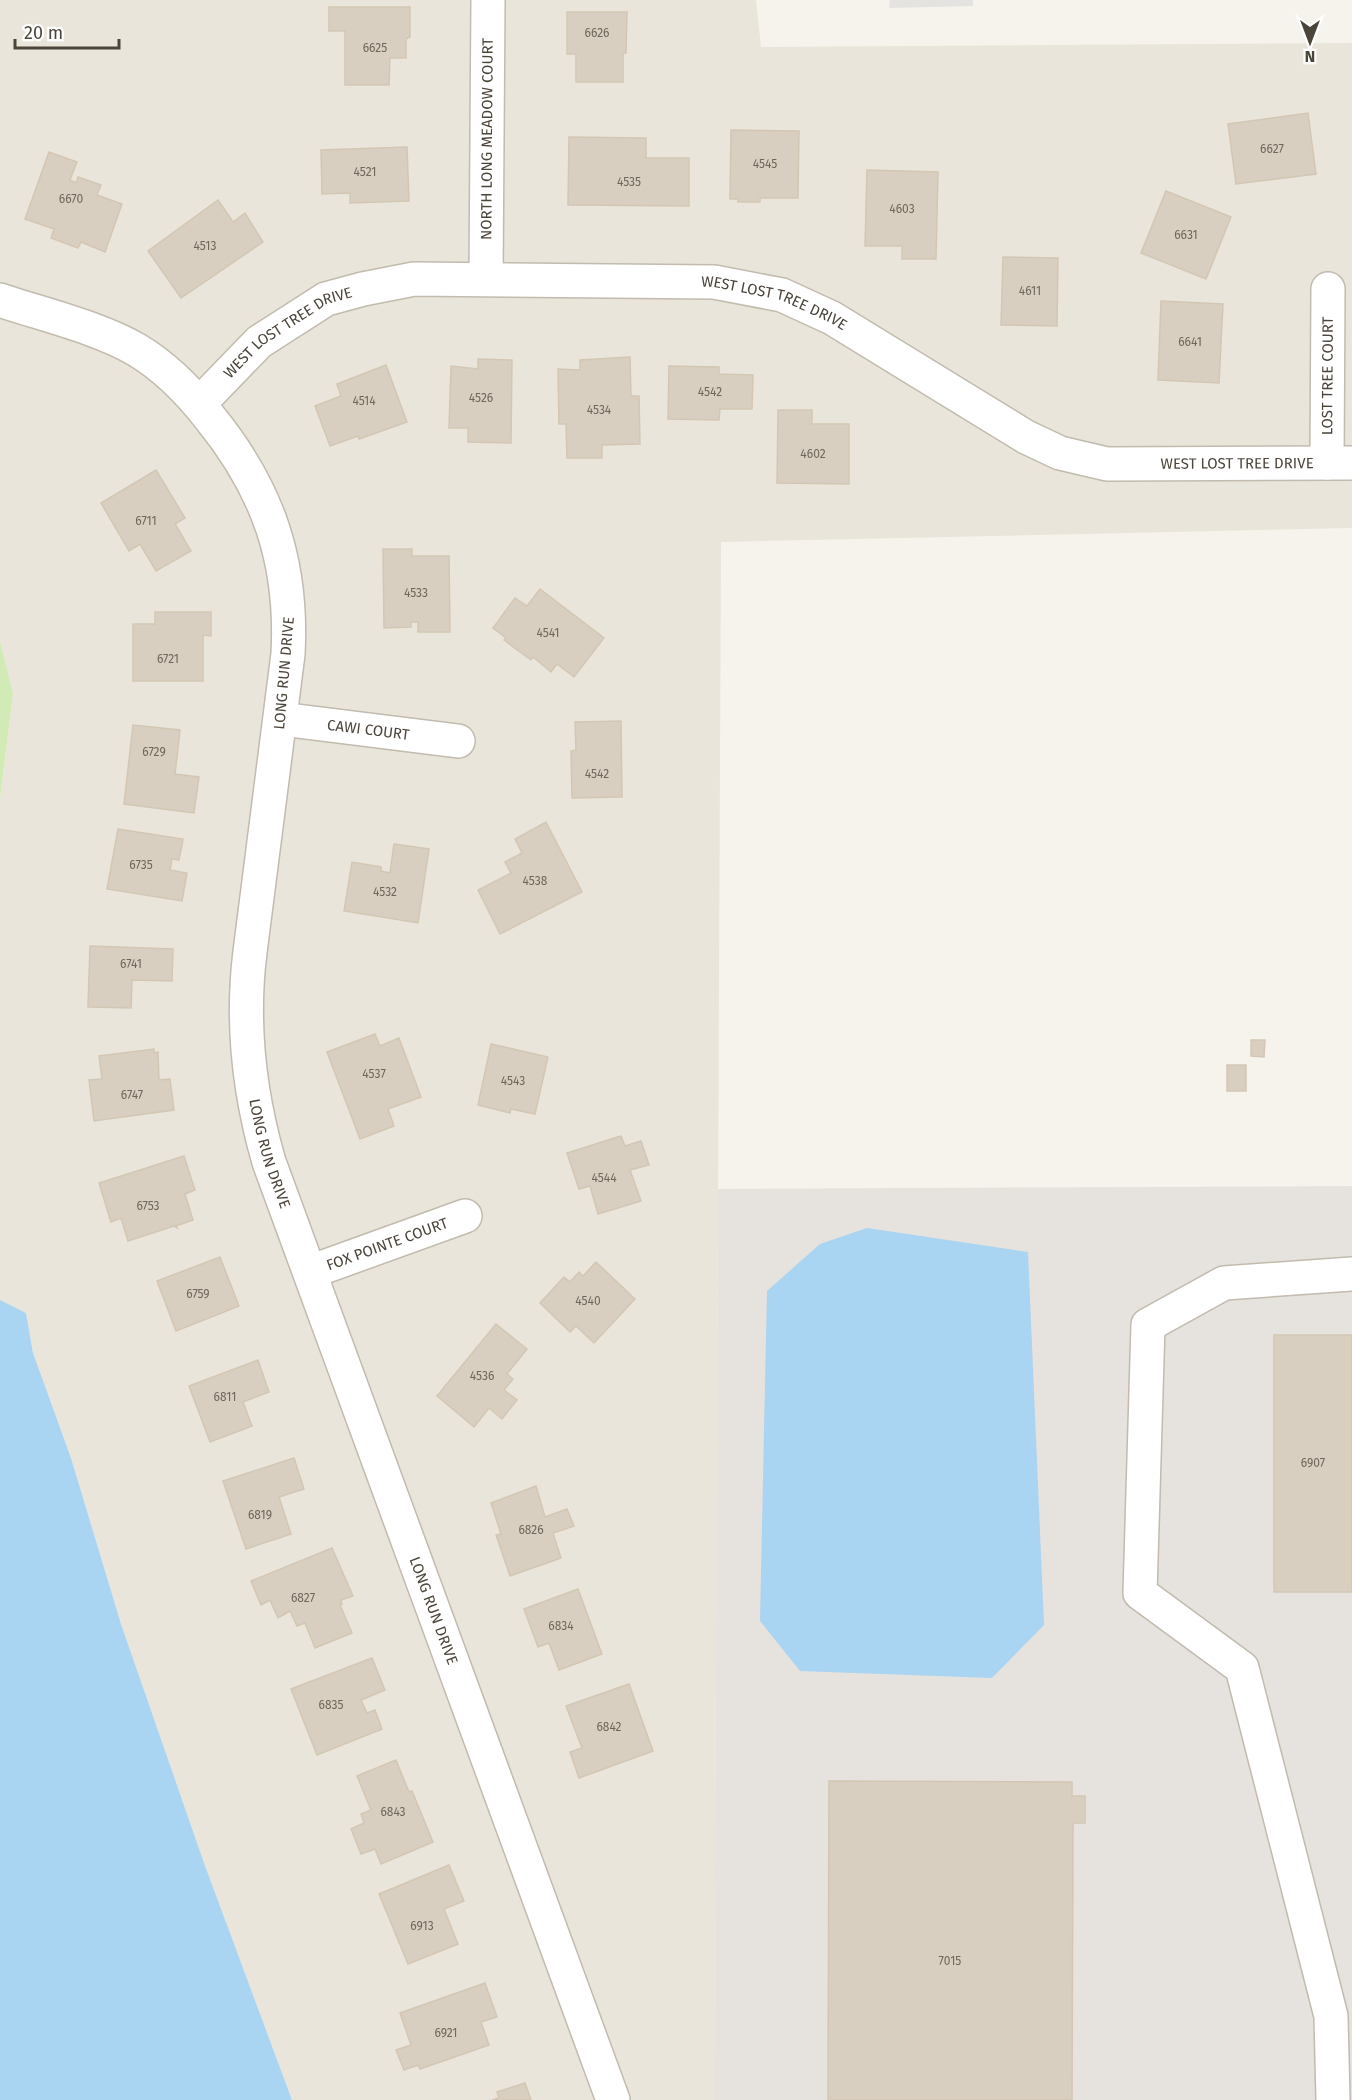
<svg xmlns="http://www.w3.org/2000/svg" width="1352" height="2100" font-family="'Fira Sans',sans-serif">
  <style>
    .residential { fill: #eae5da }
    .industrial { fill: #e6e2dd }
    .green { fill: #d2eab5 }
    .parking { fill: #e5e3e0 }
    .water { fill: #a9d4f2 }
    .building { fill: #d8cfc1; stroke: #d3c7b4; stroke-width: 1.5 }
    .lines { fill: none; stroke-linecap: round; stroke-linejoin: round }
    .minor-casing { stroke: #c2bbae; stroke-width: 36 }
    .minor { stroke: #fff; stroke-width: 33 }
    .labels { text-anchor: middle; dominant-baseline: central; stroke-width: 6; stroke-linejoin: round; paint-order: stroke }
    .number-label { font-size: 12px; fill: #6e675b }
    .street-label { font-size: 15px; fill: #4b4439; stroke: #fff }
  </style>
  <rect width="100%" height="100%" fill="#f6f3ec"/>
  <!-- residential -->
  <polygon class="residential" points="0,0 756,0 761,47 1352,43 1352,528 721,542 714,2100 292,2100 204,1863 121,1624 71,1458 33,1353 26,1313 0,1300 0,800 13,693 0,641"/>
  <!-- industrial -->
  <polygon class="industrial" points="1352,1186 1352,2100 714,2100 718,1189"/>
  <!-- green -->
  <polygon class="green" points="0,641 13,693 0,800"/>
  <!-- parking -->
  <polygon class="parking" points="890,0 973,0 973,6 889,8"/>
  <!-- water -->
  <g class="water">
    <polygon points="867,1228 1028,1252 1044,1625 992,1678 800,1671 760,1621 767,1291 820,1244"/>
    <polygon points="0,1300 26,1313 33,1353 71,1458 121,1624 204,1863 292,2100 0,2100"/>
  </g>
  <!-- building -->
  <g class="building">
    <polygon points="329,7 410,7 410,37 406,39 406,58 390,58 389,85 345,85 345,31 329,31"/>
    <polygon points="567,12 627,12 626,53 623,53 623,82 576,82 576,54 567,54"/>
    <polygon points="1308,113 1316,174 1236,184 1228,124"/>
    <polygon points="731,130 799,131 798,198 760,198 760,202 738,202 738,199 730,199"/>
    <polygon points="569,137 646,138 646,158 689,158 689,206 568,205"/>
    <polygon points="407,147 409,201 350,203 350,193 322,194 321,150"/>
    <polygon points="49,152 77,162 70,180 76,183 78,177 101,185 97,195 122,204 105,252 81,242 78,248 51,238 54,229 25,219"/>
    <polygon points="867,170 938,172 936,259 902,259 902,246 865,246"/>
    <polygon points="1166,191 1231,217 1206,279 1141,253"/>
    <polygon points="218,200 233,222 245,213 263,242 181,298 148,251"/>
    <polygon points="1003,257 1058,258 1057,326 1001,325"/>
    <polygon points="1161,301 1223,304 1219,383 1158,380"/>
    <polygon points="630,357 631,396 639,396 640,444 602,445 602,458 567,458 566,424 559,424 558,369 580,370 580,360"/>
    <polygon points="478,359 512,360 511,443 468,442 468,428 449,428 451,366 478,369"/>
    <polygon points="386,365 407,422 359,439 358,436 330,446 315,406 341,396 337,384"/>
    <polygon points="669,366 719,367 719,374 753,375 752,409 720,409 719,420 668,419"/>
    <polygon points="778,410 812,410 812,424 849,424 849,484 777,483"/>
    <polygon points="156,470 185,518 175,524 191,551 156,571 140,544 129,551 101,503"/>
    <polygon points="383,549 412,549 412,556 449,556 450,632 418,632 418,622 411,622 411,627 384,628"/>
    <polygon points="540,589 604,638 574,677 557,664 551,672 533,657 531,660 504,640 506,638 493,628 515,598 527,606"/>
    <polygon points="155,612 211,612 211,636 203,635 203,681 133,681 133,624 155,624"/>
    <polygon points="621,721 622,797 572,798 571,751 576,750 575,722"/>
    <polygon points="133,725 180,730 175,774 199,777 194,813 124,804"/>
    <polygon points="546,822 582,892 500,934 478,890 511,873 505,862 522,853 515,839"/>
    <polygon points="118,829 183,839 179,860 172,859 170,870 187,873 182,901 107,889"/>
    <polygon points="394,844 429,849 418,923 344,911 352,862 381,867 381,871 390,873"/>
    <polygon points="90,946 173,949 172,981 132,980 131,1008 88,1007"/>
    <polygon points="375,1034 380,1046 399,1038 421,1097 388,1109 394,1126 360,1139 327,1052"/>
    <polygon points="1251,1040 1265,1040 1264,1057 1251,1056"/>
    <polygon points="491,1044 548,1057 535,1114 511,1109 510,1113 478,1105"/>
    <polygon points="154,1049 154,1053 158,1052 159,1080 170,1079 174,1110 94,1121 89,1080 102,1079 99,1056"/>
    <rect x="1227" y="1065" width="19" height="26"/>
    <polygon points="621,1136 625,1146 641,1141 649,1165 630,1170 641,1201 598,1214 590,1186 579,1189 567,1153"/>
    <polygon points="184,1156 195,1190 185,1194 193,1220 176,1226 177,1228 174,1226 128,1241 121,1218 111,1222 99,1183"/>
    <polygon points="220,1257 239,1306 176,1331 157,1281"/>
    <polygon points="596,1262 635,1299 594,1343 576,1326 570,1332 540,1303 564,1277 570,1282 579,1272 583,1276"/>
    <polygon points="496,1324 527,1349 507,1374 513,1379 504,1390 517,1400 502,1419 489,1408 474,1427 437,1396"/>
    <rect x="1274" y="1335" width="78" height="257"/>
    <polygon points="258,1360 269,1392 243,1402 252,1426 210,1442 189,1386"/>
    <polygon points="294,1458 304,1489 279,1497 291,1534 246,1549 223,1481"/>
    <polygon points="536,1486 545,1517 567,1509 574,1526 553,1533 561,1558 510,1576 496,1535 501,1534 491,1503"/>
    <polygon points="332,1548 353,1596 341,1600 342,1604 340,1605 352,1633 315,1648 305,1623 297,1626 290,1611 278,1618 270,1600 261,1605 251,1581"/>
    <polygon points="578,1589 602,1654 559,1670 549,1643 538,1647 524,1609"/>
    <polygon points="372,1658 385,1690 361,1700 367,1713 375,1710 382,1729 317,1755 291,1689"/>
    <polygon points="629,1684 653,1751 579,1778 570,1752 582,1748 566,1706"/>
    <polygon points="396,1760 409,1792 412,1791 433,1842 381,1864 375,1849 361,1854 351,1829 364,1823 361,1814 371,1810 357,1776"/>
    <polygon points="829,1781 1072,1782 1072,1796 1085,1796 1085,1823 1073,1823 1072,2100 828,2100"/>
    <polygon points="449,1865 464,1901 444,1909 458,1944 408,1964 379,1894"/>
    <polygon points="485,1983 497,2017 481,2022 489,2045 420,2069 418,2065 404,2070 396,2050 411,2045 400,2013"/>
    <polygon points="525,2083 531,2100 492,2100 499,2098 497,2092"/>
  </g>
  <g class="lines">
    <defs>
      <g id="minor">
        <path id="s1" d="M486,279L488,0"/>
        <path id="s2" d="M0,300C41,314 100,328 137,350C167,368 189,391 210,418C268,489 293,562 288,654L250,952C241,1024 249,1093 269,1162L613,2100"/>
        <path id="s3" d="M199,404L259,342L326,299L363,289L414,279L714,282L782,295L832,318L1026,437L1060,453L1107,464L1352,463"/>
        <path id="s4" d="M1327,463L1328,289"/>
        <path id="s5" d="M281,719L458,741"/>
        <path id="s6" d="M310,1272L465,1216"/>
        <polyline points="1333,2100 1331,2016 1242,1668 1140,1593 1148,1325 1224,1283 1352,1274"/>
      </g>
    </defs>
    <!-- minor casing -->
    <use href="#minor" class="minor-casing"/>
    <!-- minor -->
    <use href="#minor" class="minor"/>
  </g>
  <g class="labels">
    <!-- number labels -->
    <g class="number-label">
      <text x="597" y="33">6626</text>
      <text x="375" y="48">6625</text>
      <text x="1272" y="149">6627</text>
      <text x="765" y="164">4545</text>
      <text x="365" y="172">4521</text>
      <text x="629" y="182">4535</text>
      <text x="71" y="199">6670</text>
      <text x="902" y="209">4603</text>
      <text x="1186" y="235">6631</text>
      <text x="205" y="246">4513</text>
      <text x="1030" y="291">4611</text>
      <text x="1190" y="342">6641</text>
      <text x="710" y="392">4542</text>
      <text x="481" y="398">4526</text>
      <text x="364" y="401">4514</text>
      <text x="599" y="410">4534</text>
      <text x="813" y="454">4602</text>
      <text x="146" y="521">6711</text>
      <text x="416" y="593">4533</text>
      <text x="548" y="633">4541</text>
      <text x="168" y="659">6721</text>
      <text x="154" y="752">6729</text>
      <text x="597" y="774">4542</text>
      <text x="141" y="865">6735</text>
      <text x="535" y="881">4538</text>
      <text x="385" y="892">4532</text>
      <text x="131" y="964">6741</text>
      <text x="374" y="1074">4537</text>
      <text x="513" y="1081">4543</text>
      <text x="132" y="1095">6747</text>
      <text x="604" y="1178">4544</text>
      <text x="148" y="1206">6753</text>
      <text x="198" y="1294">6759</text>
      <text x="588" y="1301">4540</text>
      <text x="482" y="1376">4536</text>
      <text x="225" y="1397">6811</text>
      <text x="1313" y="1463">6907</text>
      <text x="260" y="1515">6819</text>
      <text x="531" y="1530">6826</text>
      <text x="303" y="1598">6827</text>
      <text x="561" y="1626">6834</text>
      <text x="331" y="1705">6835</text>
      <text x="609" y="1727">6842</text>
      <text x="393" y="1812">6843</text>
      <text x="422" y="1926">6913</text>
      <text x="950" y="1961">7015</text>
      <text x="446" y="2033">6921</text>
    </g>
    <!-- street labels -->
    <g class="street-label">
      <text stroke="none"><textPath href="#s1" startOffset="140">NORTH LONG MEADOW COURT</textPath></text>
      <text stroke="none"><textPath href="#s3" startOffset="620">WEST LOST TREE DRIVE</textPath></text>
      <text stroke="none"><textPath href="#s3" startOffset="116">WEST LOST TREE DRIVE</textPath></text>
      <text stroke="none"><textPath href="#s4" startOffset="87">LOST TREE COURT</textPath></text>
      <text stroke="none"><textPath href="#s3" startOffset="1124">WEST LOST TREE DRIVE</textPath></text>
      <text transform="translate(284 673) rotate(-85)">LONG RUN DRIVE</text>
      <text stroke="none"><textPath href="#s5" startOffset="88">CAWI COURT</textPath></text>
      <text stroke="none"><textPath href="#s2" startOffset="1006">LONG RUN DRIVE</textPath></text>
      <text stroke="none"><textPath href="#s6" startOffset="82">FOX POINTE COURT</textPath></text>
      <text stroke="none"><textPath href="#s2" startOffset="1492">LONG RUN DRIVE</textPath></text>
    </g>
  </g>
  <!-- north arrow -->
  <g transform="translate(1310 42) rotate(180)" stroke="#ffffff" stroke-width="4.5" paint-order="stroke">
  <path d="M0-4.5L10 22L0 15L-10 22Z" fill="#4b4439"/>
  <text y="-9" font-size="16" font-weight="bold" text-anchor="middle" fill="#4b4439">N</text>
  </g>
  <!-- scale -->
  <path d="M15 39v9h104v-9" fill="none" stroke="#4b4439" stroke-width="3"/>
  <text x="24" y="39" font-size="18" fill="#4b4439" stroke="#ffffff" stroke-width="4.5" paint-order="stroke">20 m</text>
</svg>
